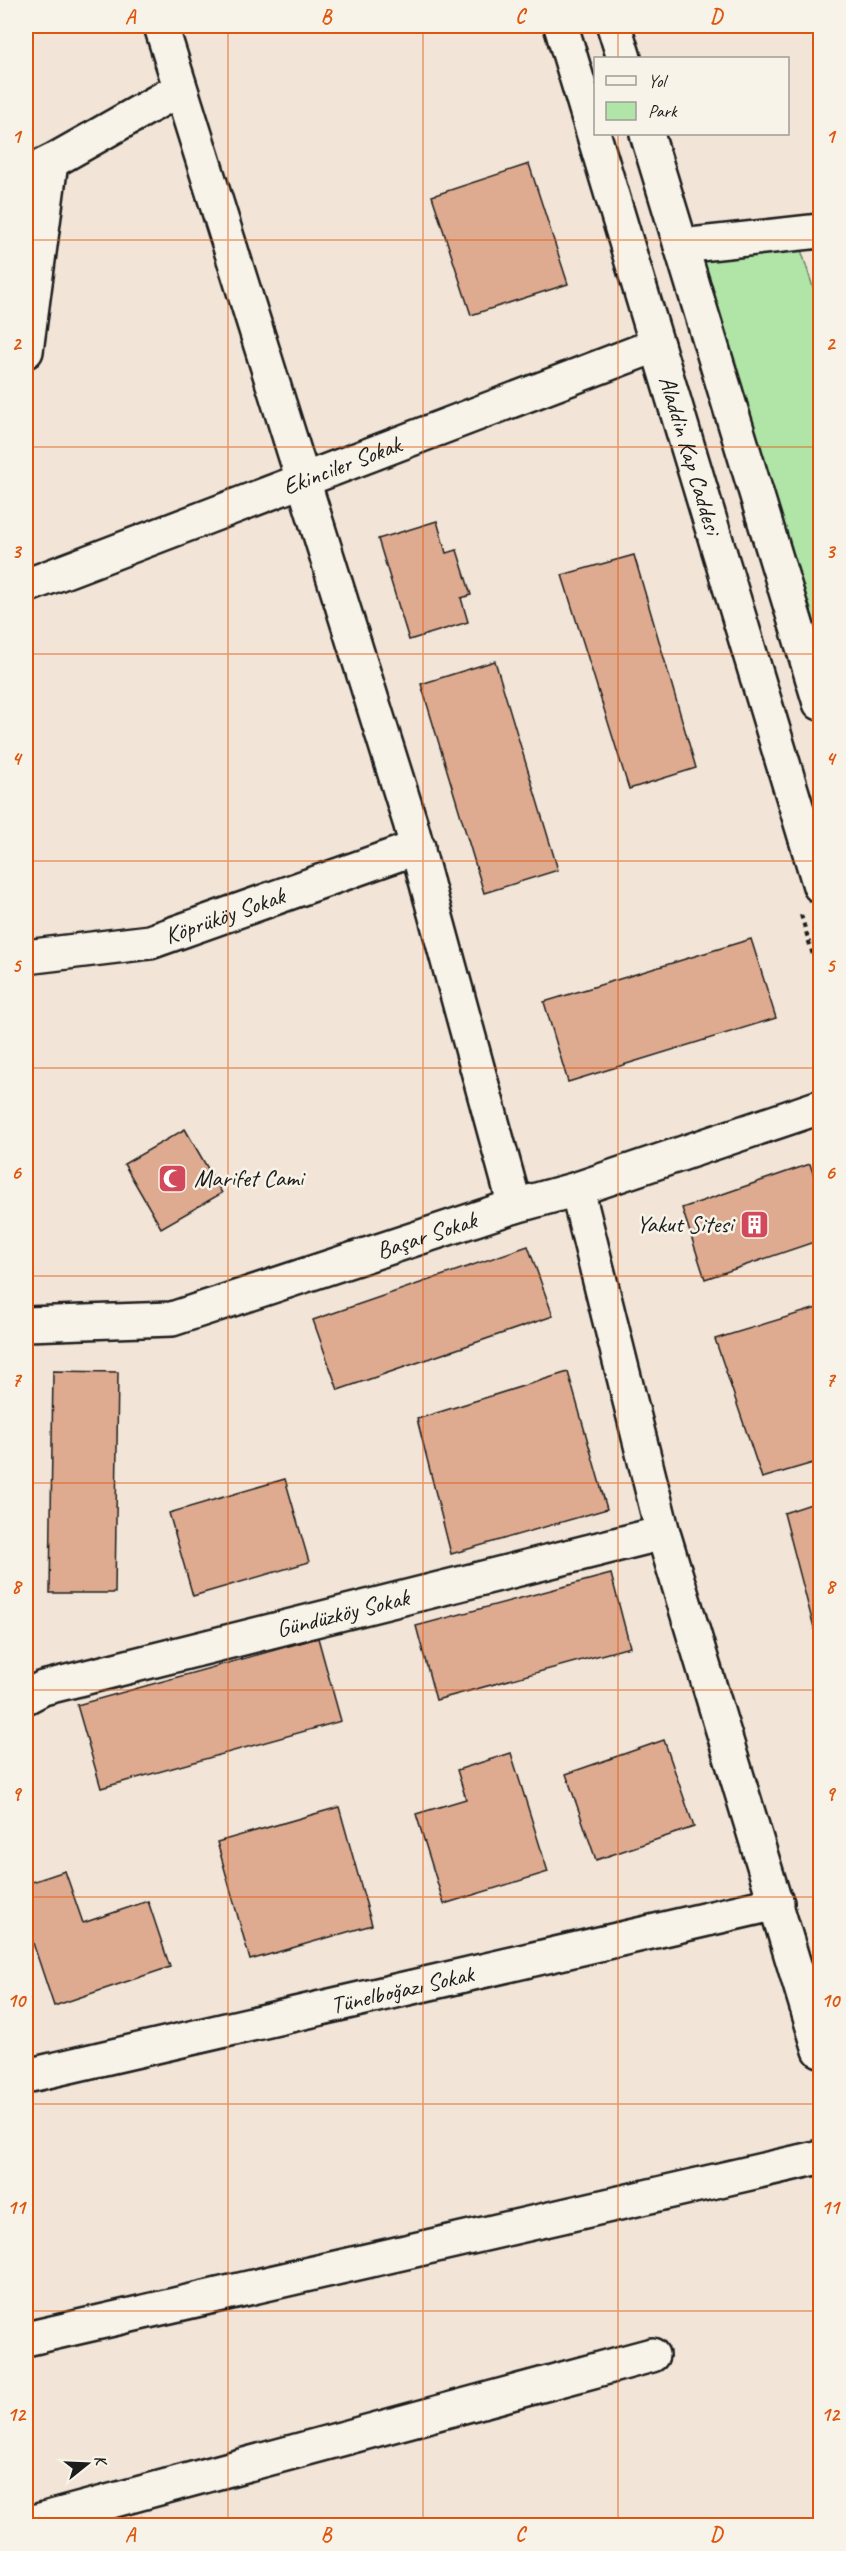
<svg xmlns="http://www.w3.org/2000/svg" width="846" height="2551" font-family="Caveat,sans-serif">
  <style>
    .green { fill: #b0e5a7; stroke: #668062; stroke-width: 1.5 }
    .building { fill: #deab91; stroke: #1c1c1c; stroke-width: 1.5 }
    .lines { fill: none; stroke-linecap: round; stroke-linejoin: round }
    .street-casing { stroke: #1c1c1c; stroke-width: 38 }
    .secondary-casing { stroke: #1c1c1c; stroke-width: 38 }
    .path { stroke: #1c1c1c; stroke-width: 4; stroke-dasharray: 4.5 4.5; stroke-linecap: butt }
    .street { stroke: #f7f3e8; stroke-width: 33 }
    .secondary { stroke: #f7f3e8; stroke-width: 33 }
    .grid { fill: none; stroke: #de560d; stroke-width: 1.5; stroke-opacity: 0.55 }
    .labels { text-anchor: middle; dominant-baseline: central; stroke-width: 5; stroke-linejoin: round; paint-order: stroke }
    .street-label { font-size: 24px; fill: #1c1c1c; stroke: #f7f3e8 }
    .poi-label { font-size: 24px; fill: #1c1c1c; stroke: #f7f3e8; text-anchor: start }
    .neatline { fill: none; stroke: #de560d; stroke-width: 2 }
    .grid-label { font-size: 20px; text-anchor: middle; font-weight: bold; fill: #de560d }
  </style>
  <rect width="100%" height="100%" fill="#f2e5d7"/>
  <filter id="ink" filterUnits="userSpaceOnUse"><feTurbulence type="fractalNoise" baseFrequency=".0167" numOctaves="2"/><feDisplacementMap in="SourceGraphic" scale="12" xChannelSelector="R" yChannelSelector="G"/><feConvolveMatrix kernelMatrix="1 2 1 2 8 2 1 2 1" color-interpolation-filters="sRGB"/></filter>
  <g filter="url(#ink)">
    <!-- green -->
    <polygon class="green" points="796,234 820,309 820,665 690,263"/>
    <!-- building -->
    <g class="building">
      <polygon points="529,164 568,284 471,315 432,196"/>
      <polygon points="437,521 446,553 457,550 471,595 461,598 468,622 409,640 378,539"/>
      <polygon points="634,555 696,768 629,789 562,575"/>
      <polygon points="495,661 558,870 484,893 421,684"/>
      <polygon points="751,939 776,1018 568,1082 544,1002"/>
      <polygon points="185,1129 222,1193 161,1228 124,1164"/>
      <polygon points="810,1164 820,1195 820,1240 705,1279 682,1208"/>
      <polygon points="528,1246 553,1316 338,1390 313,1320"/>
      <polygon points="820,1307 820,1461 762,1478 715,1339"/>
      <polygon points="53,1371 118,1372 115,1593 50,1593"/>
      <polygon points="568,1372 607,1509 451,1554 417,1419"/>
      <polygon points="285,1479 309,1562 193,1596 169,1513"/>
      <polygon points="820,1501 820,1642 818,1643 784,1513"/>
      <polygon points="611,1574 630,1647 436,1700 416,1626"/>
      <polygon points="318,1638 341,1721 101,1788 77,1705"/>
      <polygon points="664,1740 694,1827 596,1860 566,1774"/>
      <polygon points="511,1753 548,1872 444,1904 416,1814 466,1799 457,1770"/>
      <polygon points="339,1807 372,1925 250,1960 217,1842"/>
      <polygon points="65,1871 83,1923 148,1901 170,1967 54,2006 26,1922 26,1884"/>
      <polygon points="142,2517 144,2526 109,2526"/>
    </g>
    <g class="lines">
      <defs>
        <g id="street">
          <polyline points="161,26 410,822 515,1206"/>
          <polyline points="51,162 180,89"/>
          <polyline points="26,174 51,162 26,351"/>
          <polyline points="681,246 820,231"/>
          <path id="s1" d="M26,586L657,345"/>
          <path id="s2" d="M26,957L150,942L418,847"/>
          <polyline points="577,1189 663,1533 820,2050"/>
          <path id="s3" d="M26,1324L172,1319L515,1206L577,1189L820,1107"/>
          <path id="s4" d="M26,1697L43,1688L663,1533"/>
          <path id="s5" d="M26,2076L777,1903"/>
          <polyline points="26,2339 820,2157"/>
          <polyline points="26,2524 652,2355"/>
        </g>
        <g id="secondary">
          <path id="s6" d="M561,26L820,886"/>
          <polyline points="614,26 624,58"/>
          <polyline points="647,134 820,703"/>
        </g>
      </defs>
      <!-- street casing -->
      <use href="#street" class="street-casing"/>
      <!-- secondary casing -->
      <use href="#secondary" class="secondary-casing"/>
      <!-- path -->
      <polyline class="path" points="801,915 820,979"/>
      <!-- street -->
      <use href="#street" class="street"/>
      <!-- secondary -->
      <use href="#secondary" class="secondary"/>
    </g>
  </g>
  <!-- grid -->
  <path class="grid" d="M228,26V2526M423,26V2526M618,26V58M618,134V2526M26,240H820M26,447H820M26,654H820M26,861H820M26,1068H820M26,1276H820M26,1483H820M26,1690H820M26,1897H820M26,2104H820M26,2311H820"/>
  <!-- icons -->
  <defs>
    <symbol id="mosque-square" viewBox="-11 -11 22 22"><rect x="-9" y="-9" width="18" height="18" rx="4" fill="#d1495b" stroke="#f7f3e8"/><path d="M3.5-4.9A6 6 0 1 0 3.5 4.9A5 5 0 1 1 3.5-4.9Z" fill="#fff"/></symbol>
    <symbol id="building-square" viewBox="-11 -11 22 22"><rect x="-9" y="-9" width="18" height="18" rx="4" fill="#d1495b" stroke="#f7f3e8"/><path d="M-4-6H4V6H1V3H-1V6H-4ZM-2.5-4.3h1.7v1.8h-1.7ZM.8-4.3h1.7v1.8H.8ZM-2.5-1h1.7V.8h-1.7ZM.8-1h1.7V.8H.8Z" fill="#fff"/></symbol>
  </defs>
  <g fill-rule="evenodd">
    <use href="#mosque-square" x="156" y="1162" width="33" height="33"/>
    <use href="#building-square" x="738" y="1208" width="33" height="33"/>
  </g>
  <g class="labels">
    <!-- street labels -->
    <g class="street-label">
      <text stroke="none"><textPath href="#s6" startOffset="448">Aladdin Kap Caddesi</textPath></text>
      <text stroke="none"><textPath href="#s1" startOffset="338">Ekinciler Sokak</textPath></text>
      <text stroke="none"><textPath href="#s2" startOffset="204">Köprüköy Sokak</textPath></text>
      <text stroke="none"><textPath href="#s3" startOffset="414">Başar Sokak</textPath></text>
      <text stroke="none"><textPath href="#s4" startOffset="328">Gündüzköy Sokak</textPath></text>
      <text stroke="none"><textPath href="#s5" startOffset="386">Tünelboğazı Sokak</textPath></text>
    </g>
    <!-- poi labels -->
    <g class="poi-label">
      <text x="194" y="1178">Marifet Cami</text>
      <text x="733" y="1224" text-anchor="end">Yakut Sitesi</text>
    </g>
  </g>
  <!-- margin -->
  <rect width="846" height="2551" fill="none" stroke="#f7f3e8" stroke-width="66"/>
  <!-- legend -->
  <rect x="594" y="57" width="195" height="78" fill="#f7f3e8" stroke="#9f9d96" stroke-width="1.5"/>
  <rect x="606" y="76" width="30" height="9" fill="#f7f3e8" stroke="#9f9d96" stroke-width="1.5"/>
  <text x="648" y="87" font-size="18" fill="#1c1c1c">Yol</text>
  <rect x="606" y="102" width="30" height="18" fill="#b0e5a7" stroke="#9f9d96" stroke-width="1.5"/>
  <text x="648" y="117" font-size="18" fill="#1c1c1c">Park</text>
  <!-- north arrow -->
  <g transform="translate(87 2464) rotate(72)" stroke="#f7f3e8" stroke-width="4.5" paint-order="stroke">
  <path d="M0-4.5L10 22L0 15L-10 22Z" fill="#1c1c1c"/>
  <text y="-9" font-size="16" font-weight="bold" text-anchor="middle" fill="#1c1c1c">K</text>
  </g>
  <rect x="33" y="33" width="780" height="2485" class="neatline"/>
  <g class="grid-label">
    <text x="130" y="23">A</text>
    <text x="326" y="23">B</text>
    <text x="520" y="23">C</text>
    <text x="716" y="23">D</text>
    <text x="16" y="143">1</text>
    <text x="830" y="143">1</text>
    <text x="16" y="350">2</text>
    <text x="830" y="350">2</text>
    <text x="16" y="558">3</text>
    <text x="830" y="558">3</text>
    <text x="16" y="765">4</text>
    <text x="830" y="765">4</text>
    <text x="16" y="972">5</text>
    <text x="830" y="972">5</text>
    <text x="16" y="1179">6</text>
    <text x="830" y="1179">6</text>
    <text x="16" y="1386">7</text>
    <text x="830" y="1386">7</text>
    <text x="16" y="1593">8</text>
    <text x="830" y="1593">8</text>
    <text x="16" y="1800">9</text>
    <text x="830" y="1800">9</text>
    <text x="16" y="2007">10</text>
    <text x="830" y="2007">10</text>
    <text x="16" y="2214">11</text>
    <text x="830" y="2214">11</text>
    <text x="16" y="2421">12</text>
    <text x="830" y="2421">12</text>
    <text x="130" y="2541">A</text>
    <text x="326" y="2541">B</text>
    <text x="520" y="2541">C</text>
    <text x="716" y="2541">D</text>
  </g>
</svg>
